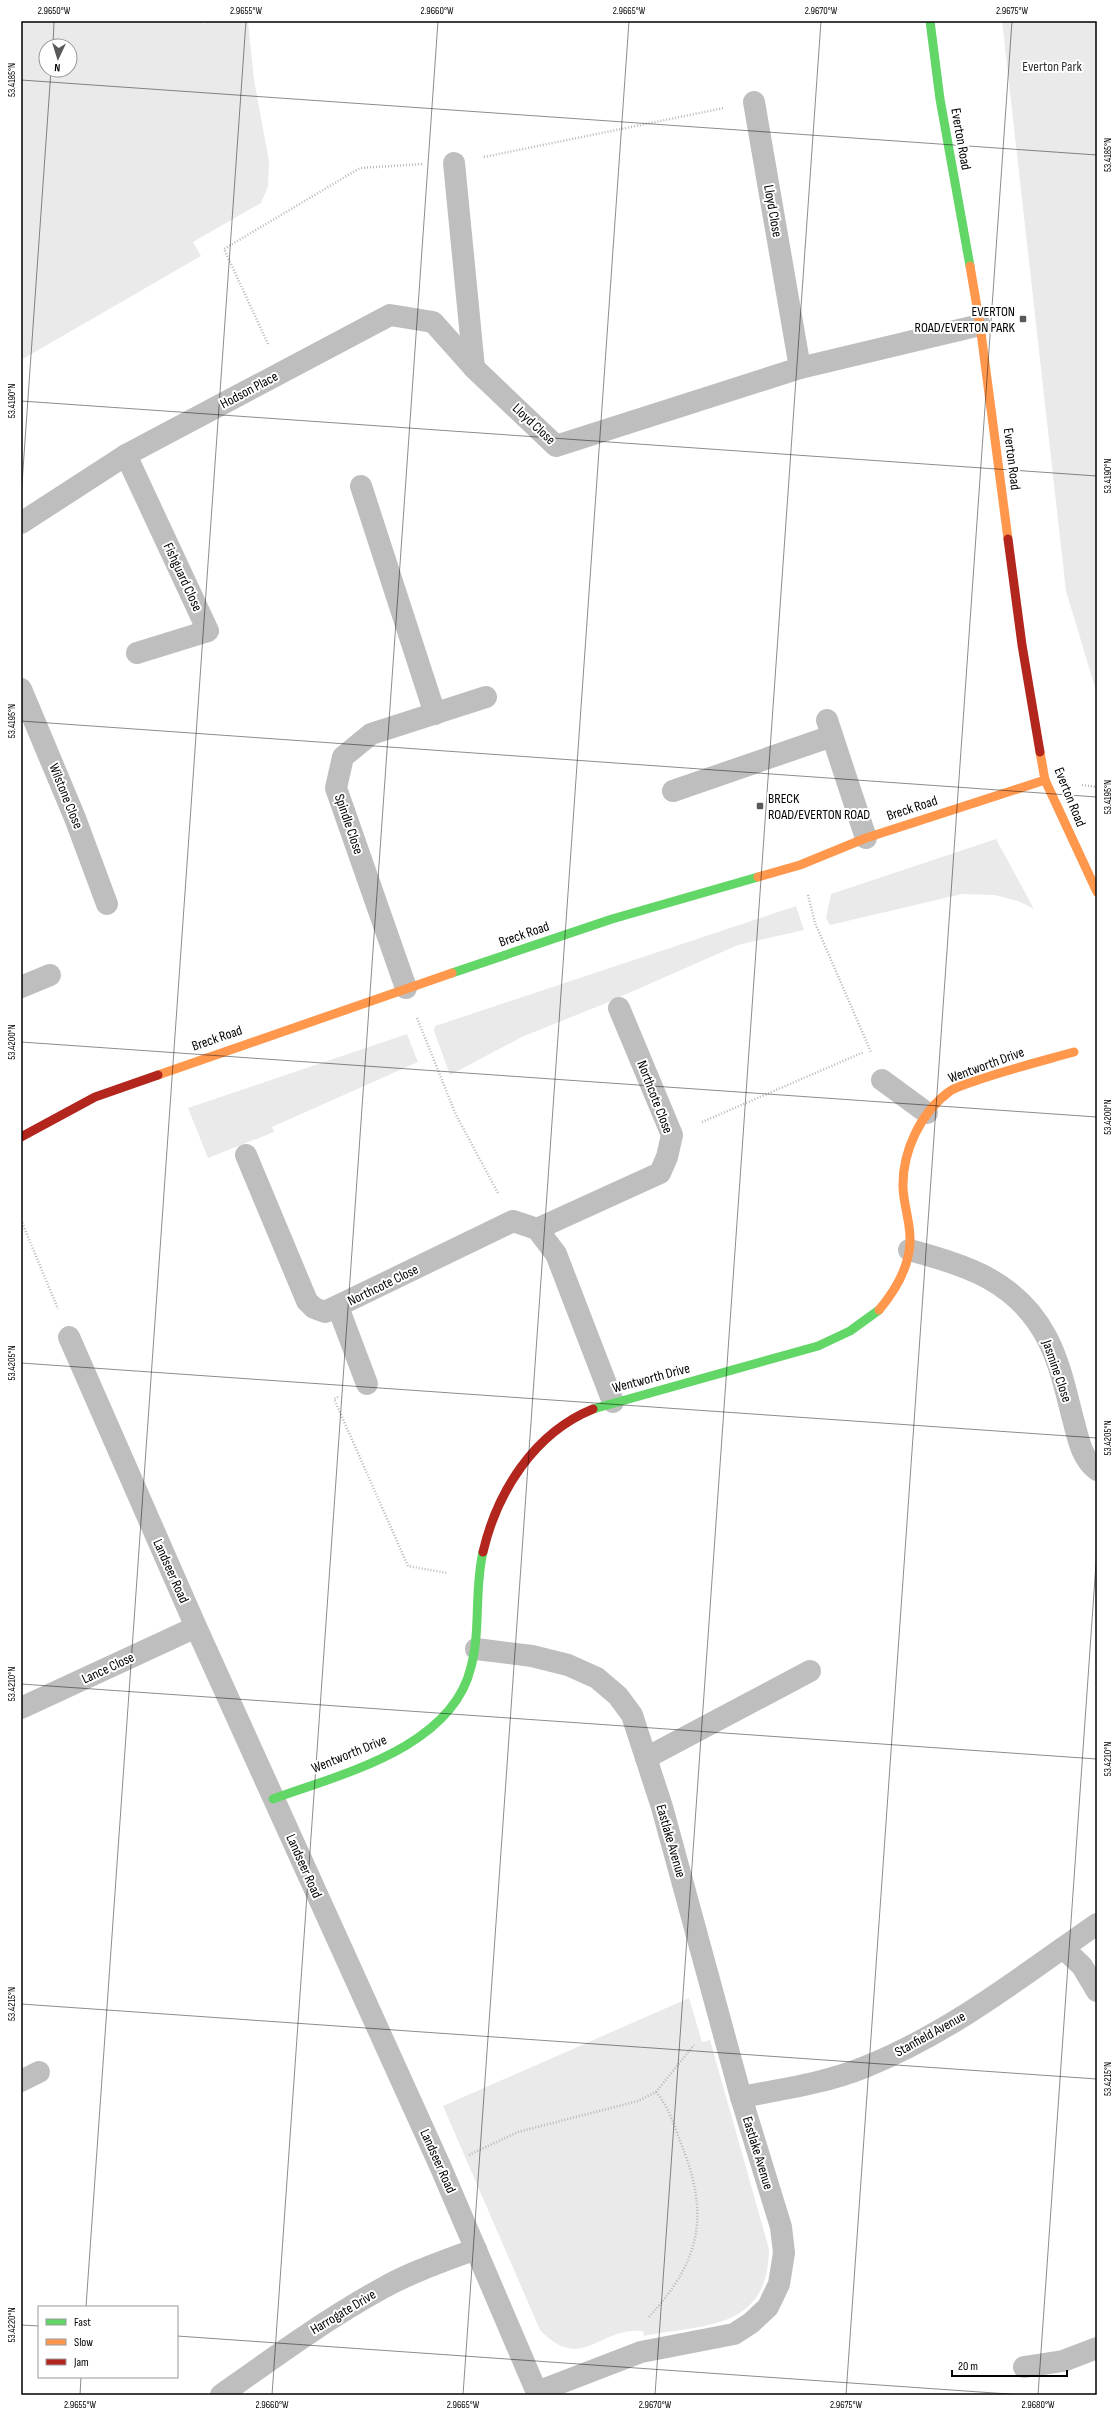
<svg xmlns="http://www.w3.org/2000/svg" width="1118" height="2416" font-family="'Sofia Sans Condensed',sans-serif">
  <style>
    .green { fill: #eaeaea; fill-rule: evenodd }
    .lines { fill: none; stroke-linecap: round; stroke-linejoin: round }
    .path { stroke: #b8b8b8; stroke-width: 2.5; stroke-dasharray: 1 2; stroke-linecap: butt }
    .lane { stroke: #bebebe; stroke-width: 22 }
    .street { stroke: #bebebe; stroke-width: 22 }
    .fast { stroke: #63d668; stroke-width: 9 }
    .slow { stroke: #ff974d; stroke-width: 9 }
    .jam { stroke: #b3261e; stroke-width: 9 }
    .ticks { fill: none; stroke: #000; stroke-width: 1; stroke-opacity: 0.45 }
    .poi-dot { fill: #595959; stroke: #fff; stroke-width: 1.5 }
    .labels { text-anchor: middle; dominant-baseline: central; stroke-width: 4; stroke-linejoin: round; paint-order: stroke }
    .park-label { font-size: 14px; fill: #2f2f2f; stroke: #fff }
    .street-label { font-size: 14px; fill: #000; stroke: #fff }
    .poi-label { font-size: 14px; fill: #000; stroke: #fff; text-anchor: end }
    .neatline { fill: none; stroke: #000; stroke-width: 1.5 }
    .ticks-label { font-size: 10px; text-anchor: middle; fill: #000 }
  </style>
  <rect width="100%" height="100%" fill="#fff"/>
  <!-- green -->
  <g class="green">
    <path d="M21,21H202L204,24L210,21H248L254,80L269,161L268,187L261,203L193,242L201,256L21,360ZM46,46H70V70H46Z"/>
    <polygon points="1002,21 1097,21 1097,694 1066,591"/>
    <polygon points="996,839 1034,909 1018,901 994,895 962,894 830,925 826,918 831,894"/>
    <polygon points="796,906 804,930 738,945 606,1003 522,1037 450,1075 434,1031 435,1026"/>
    <polygon points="407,1034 418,1062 272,1127 274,1132 208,1158 188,1108"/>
    <path d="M689,1998L702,2042L710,2040L769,2249C768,2331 704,2324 644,2336L643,2331C599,2326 582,2374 540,2330L443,2106Z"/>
  </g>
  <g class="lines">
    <!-- path -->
    <g class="path">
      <polyline points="484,157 724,108"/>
      <polyline points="268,344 224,249 360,168 423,164"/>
      <polyline points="1082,785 1097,787"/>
      <polyline points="808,895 815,923 871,1052"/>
      <polyline points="417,1018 456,1115 498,1193"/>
      <polyline points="702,1122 864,1052"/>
      <polyline points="21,1220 58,1309"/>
      <polyline points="338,1397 334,1399 408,1566 447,1573"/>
      <polyline points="469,2155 518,2132 638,2101 656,2092 694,2045"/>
      <path d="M649,2317C702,2259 710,2214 680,2141C674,2124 668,2106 656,2092"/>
    </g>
    <!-- lane -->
    <polyline class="lane" points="673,791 832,736"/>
    <!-- street -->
    <g class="street">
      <polyline points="754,102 800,368"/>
      <polyline points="454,163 474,368 556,446 800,368 980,325"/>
      <polyline points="126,455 208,631 137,653"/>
      <polyline points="361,486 435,714"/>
      <polyline points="21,523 126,455 390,315 433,322 474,368"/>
      <polyline points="21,689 75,818 107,904"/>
      <polyline points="827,720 866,838"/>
      <polyline points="21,987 50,975"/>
      <polyline points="406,988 336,788 343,757 371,734 486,697"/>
      <polyline points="882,1080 927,1113"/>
      <polyline points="246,1155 307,1301 314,1308 325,1312 513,1221 537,1229 556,1254 613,1402"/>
      <polyline points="537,1229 660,1173 667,1157 672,1135 619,1008"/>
      <path d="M909,1250C967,1265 1018,1282 1047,1338C1060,1363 1066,1392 1073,1419C1078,1437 1081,1458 1097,1470"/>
      <polyline points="338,1307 367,1384"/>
      <polyline points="69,1337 196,1627 441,2168 538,2395"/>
      <polyline points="476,1649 532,1656 568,1665 597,1678 618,1696 632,1715 662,1807 741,2097 781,2227 784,2253 779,2284 768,2307 751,2323 734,2334 641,2352 537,2392"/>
      <polyline points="21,1708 196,1627"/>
      <polyline points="646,1758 810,1671"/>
      <polyline points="1063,1948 1082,1966 1097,1991"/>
      <polyline points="21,2081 39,2072"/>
      <path d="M741,2097C783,2089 826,2083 865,2067C950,2033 1022,1976 1097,1924"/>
      <polyline points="1024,2367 1063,2361 1097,2348"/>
      <path d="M221,2395C273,2358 325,2320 381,2289C411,2272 444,2261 476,2249"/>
    </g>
    <!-- fast -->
    <g class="fast">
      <polyline points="930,21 940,99 970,266"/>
      <polyline points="452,973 612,919 758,877"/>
      <polyline points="593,1409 818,1346 850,1331 879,1310"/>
      <path d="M273,1799C341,1774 452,1748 471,1667C481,1630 474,1590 483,1552"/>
    </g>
    <!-- slow -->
    <g class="slow">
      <polyline points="970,266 980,325 1008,539"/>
      <polyline points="1040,752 1045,780 1097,892"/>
      <polyline points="758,877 800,865 866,838 1045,780"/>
      <polyline points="158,1075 452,973"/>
      <path d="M879,1310C895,1291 909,1268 910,1242C911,1224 904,1207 903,1188C902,1152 920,1113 950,1091C958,1086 969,1083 978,1080C1010,1069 1042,1061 1074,1052"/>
    </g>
    <!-- jam -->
    <g class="jam">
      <polyline points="1008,539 1022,645 1040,752"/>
      <polyline points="21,1137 95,1097 158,1075"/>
      <path d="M483,1552C497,1492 534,1433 593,1409"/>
    </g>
  </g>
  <!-- ticks -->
  <path class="ticks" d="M53,46L54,21M21,80L1097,155M21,401L1097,476M21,498L51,70M21,721L1097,797M21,1042L1097,1117M21,1363L1097,1438M21,1684L1097,1759M21,2004L1097,2079M86,2307L246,21M21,2325L39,2326M177,2336L1023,2395M80,2395L81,2377M272,2395L438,21M463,2395L629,21M655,2395L821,21M846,2395L1012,21M1038,2395L1097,1549"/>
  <!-- markers -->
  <g class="poi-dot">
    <rect x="1019" y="315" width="8" height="8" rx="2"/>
    <rect x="756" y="802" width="8" height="8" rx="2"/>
  </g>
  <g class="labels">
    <!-- park labels -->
    <g class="park-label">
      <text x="1052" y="66">Everton Park</text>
    </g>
    <!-- street labels -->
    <g class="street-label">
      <text transform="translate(961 139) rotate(80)">Everton Road</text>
      <text transform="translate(773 211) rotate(80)">Lloyd Close</text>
      <text transform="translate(249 390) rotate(-28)">Hodson Place</text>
      <text transform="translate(534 424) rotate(43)">Lloyd Close</text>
      <text transform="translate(1012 459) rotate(83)">Everton Road</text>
      <text transform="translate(183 577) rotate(65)">Fishguard Close</text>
      <text transform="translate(66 796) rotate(68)">Wilstone Close</text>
      <text transform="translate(1070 797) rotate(68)">Everton Road</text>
      <text transform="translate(912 808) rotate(-18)">Breck Road</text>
      <text transform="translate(349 824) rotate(71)">Spindle Close</text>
      <text transform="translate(524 934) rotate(-19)">Breck Road</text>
      <text transform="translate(217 1038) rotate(-19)">Breck Road</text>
      <text transform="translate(986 1065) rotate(-20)">Wentworth Drive</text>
      <text transform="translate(655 1097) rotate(69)">Northcote Close</text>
      <text transform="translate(383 1285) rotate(-26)">Northcote Close</text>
      <text transform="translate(1057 1371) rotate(71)">Jasmine Close</text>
      <text transform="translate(651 1378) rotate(-15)">Wentworth Drive</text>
      <text transform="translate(171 1571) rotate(66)">Landseer Road</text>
      <text transform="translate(108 1668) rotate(-25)">Lance Close</text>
      <text transform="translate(349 1754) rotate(-22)">Wentworth Drive</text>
      <text transform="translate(671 1841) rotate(74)">Eastlake Avenue</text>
      <text transform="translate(304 1866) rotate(66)">Landseer Road</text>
      <text transform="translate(930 2034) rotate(-29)">Stanfield Avenue</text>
      <text transform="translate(758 2153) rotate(73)">Eastlake Avenue</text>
      <text transform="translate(438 2161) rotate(66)">Landseer Road</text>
      <text transform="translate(343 2312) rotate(-31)">Harrogate Drive</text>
    </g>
    <!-- poi labels -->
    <g class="poi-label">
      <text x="1015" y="311">EVERTON<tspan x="1015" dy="16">ROAD/EVERTON PARK</tspan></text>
      <text x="768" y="798" text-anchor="start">BRECK<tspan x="768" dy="16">ROAD/EVERTON ROAD</tspan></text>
    </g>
  </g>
  <!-- border -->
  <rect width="1118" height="2416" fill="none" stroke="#ffffff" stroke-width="44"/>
  <!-- legend -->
  <rect x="38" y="2306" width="140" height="72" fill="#ffffff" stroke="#999999"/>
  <rect x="46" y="2319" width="20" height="6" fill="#63d668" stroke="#999999"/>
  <text x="74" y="2326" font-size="12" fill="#000000">Fast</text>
  <rect x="46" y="2339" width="20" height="6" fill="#ff974d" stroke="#999999"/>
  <text x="74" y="2346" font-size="12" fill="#000000">Slow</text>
  <rect x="46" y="2359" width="20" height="6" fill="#b3261e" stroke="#999999"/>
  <text x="74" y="2366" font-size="12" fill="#000000">Jam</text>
  <!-- north arrow -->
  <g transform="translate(58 58) rotate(184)"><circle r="19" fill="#ffffff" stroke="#999999"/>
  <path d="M0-3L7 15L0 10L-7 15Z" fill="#595959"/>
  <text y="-6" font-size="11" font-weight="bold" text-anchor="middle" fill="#000000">N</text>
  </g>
  <!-- scale -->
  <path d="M952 2370v6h115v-6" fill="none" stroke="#000000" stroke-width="2"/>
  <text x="958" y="2370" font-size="12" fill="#000000" stroke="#ffffff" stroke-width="3" paint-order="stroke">20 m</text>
  <rect x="22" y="22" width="1074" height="2372" class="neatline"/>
  <g class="ticks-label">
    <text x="54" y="14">2.9650°W</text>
    <text x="246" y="14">2.9655°W</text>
    <text x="437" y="14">2.9660°W</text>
    <text x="629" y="14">2.9665°W</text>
    <text x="821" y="14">2.9670°W</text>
    <text x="1012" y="14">2.9675°W</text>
    <text transform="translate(11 80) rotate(-90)" y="4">53.4185°N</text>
    <text transform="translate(1107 155) rotate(-90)" y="4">53.4185°N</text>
    <text transform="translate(11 401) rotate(-90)" y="4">53.4190°N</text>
    <text transform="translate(1107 476) rotate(-90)" y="4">53.4190°N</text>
    <text transform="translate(11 721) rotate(-90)" y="4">53.4195°N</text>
    <text transform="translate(1107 797) rotate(-90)" y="4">53.4195°N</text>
    <text transform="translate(11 1042) rotate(-90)" y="4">53.4200°N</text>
    <text transform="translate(1107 1117) rotate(-90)" y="4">53.4200°N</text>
    <text transform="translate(11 1363) rotate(-90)" y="4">53.4205°N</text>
    <text transform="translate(1107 1438) rotate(-90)" y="4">53.4205°N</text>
    <text transform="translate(11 1684) rotate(-90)" y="4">53.4210°N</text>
    <text transform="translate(1107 1759) rotate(-90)" y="4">53.4210°N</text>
    <text transform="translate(11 2004) rotate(-90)" y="4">53.4215°N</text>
    <text transform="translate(1107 2079) rotate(-90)" y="4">53.4215°N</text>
    <text transform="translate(11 2325) rotate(-90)" y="4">53.4220°N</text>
    <text x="80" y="2408">2.9655°W</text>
    <text x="272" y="2408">2.9660°W</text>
    <text x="463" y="2408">2.9665°W</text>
    <text x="655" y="2408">2.9670°W</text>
    <text x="846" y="2408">2.9675°W</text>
    <text x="1038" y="2408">2.9680°W</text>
  </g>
</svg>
